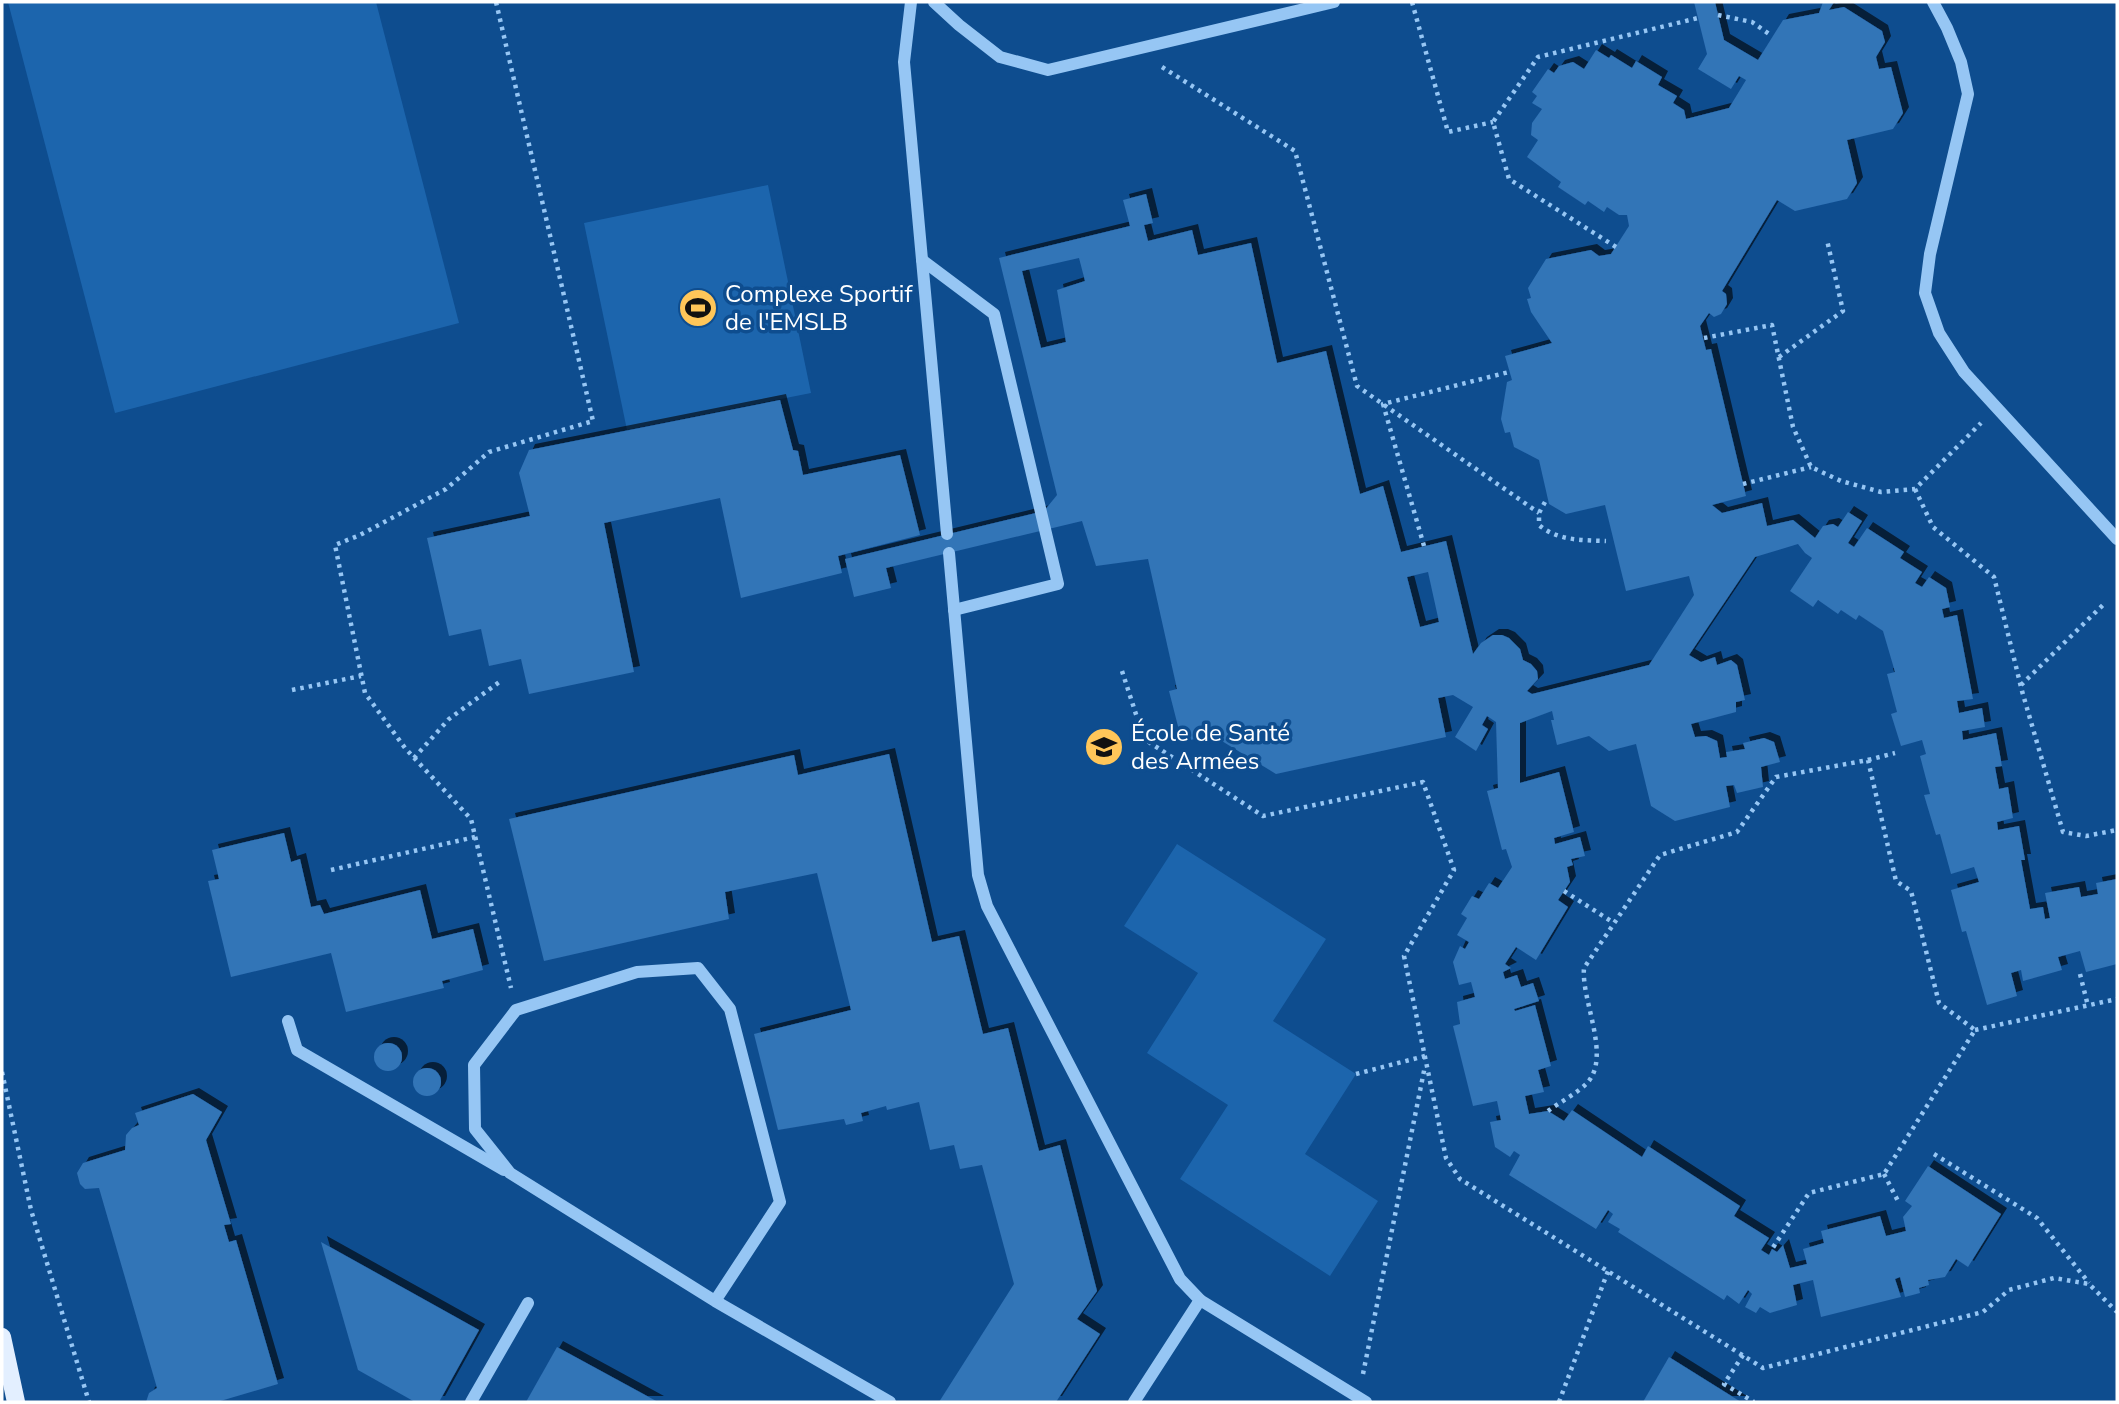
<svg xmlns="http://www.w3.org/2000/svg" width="2119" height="1404" font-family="'Nunito Sans',sans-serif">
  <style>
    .green { fill: #1c65ad }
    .building { fill: #3274b7; fill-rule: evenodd; filter: url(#shadow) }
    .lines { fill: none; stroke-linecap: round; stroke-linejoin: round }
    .path { stroke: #96c6f4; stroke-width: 4.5; stroke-dasharray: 3.5 5; stroke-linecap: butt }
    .minor { stroke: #96c6f4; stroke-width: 12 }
    .major { stroke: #e3efff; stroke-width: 18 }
    .labels { text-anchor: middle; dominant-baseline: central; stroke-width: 7; stroke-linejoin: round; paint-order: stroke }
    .poi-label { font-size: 24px; fill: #fff; stroke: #0e4d8f; text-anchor: start }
  </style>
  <defs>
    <filter id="shadow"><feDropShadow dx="6" dy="-6" stdDeviation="0" flood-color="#0009"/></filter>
  </defs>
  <rect width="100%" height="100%" fill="#0e4d8f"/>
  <!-- green -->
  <g class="green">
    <polygon points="8,2 376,2 459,323 115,413"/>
    <polygon points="768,185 811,393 627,430 584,223"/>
    <polygon points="1177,844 1326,939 1273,1021 1356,1074 1305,1154 1378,1201 1330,1276 1180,1179 1228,1105 1147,1053 1198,973 1124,926"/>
  </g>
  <!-- building -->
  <g class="building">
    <path d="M1694,2H1715L1724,40L1758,60L1783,20L1819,13L1823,2H1834L1829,10L1844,7L1882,31L1885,42L1876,57L1879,69L1891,67L1903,113L1893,129L1847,140L1857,183L1847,199L1795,211L1777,200L1722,291L1726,294L1727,304L1721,314L1714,317L1709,313L1700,326L1706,350L1711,349L1746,496L1712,505L1722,513L1762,503L1767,526L1793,520L1815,538L1823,526L1833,524L1838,527L1848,512L1862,521L1848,543L1854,547L1867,528L1904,552L1900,558L1922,572L1915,583L1922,587L1929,577L1946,588L1950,607L1942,609L1944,618L1957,615L1973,699L1957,701L1959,713L1982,708L1985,727L1962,731L1963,740L1996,733L2002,766L1995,767L1999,789L2008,787L2013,818L1997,822L1998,830L2019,826L2025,860H2021L2030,909L2043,907L2045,919L2050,918L2045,893L2079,887L2081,897L2098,894L2096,883L2117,879V964L2086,972L2080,951L2058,957L2062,970L2023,981L2021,970L2011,973L2017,996L1987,1005L1966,931L1962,932L1951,890L1979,882L1974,867L1951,874L1940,834L1936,835L1924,795L1930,794L1920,756L1926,754L1922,740L1901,746L1891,714L1897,712L1887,674L1895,672L1883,631L1859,615L1856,620L1841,610L1838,614L1818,600L1813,607L1790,591L1812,558L1805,553L1798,544L1755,557L1689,655L1701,662L1715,657L1717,665L1731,660L1737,665L1745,700L1736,702V712L1691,724L1695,737L1706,736L1717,741L1720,758L1727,757L1726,752L1745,749L1743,743L1764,738L1774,742L1780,762L1761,767L1763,787L1737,793L1734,785L1726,786L1730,807L1675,821L1651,806L1636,744L1609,751L1589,736L1557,745L1551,720H1554L1552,711L1520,723V783L1559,772L1574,832L1554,838L1555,844L1580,837L1585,856L1571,859L1573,865L1567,867L1570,882L1558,900L1568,907L1536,960L1516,947L1505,964L1511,968L1503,972L1505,979L1517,975L1521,987L1533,983L1539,1001L1514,1009L1515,1011L1535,1005L1551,1066L1538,1070L1544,1092L1525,1096L1529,1114L1548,1111L1564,1121L1572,1110L1642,1157L1648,1146L1740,1206L1734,1216L1769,1238L1761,1250L1769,1255L1772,1249L1777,1252L1783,1245L1790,1268L1807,1264L1803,1249L1824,1243L1821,1231L1880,1216L1886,1236L1906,1231L1903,1217L1912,1206L1905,1201L1928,1166L2001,1214L1968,1267L1956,1259L1945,1277L1928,1280L1929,1285L1919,1288L1920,1293L1905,1297L1900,1277L1895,1279L1901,1297L1821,1317L1813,1280L1793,1285L1797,1305L1770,1313L1760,1307L1756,1313L1745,1307L1752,1294L1748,1290L1739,1304L1727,1295L1724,1300L1618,1232L1620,1229L1608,1222L1613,1214L1608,1210L1596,1229L1509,1175L1520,1155L1514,1151L1510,1157L1495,1147L1490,1122L1501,1120L1497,1101L1473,1106L1453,1026L1460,1024L1457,1002L1475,997L1471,982L1459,985L1453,962L1460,946L1465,949L1469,942L1457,935L1467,918L1461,914L1472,896L1479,899L1489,883L1498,888L1512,867L1506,849L1502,850L1487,791L1498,788L1496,722L1487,716L1482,725L1488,729L1476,751L1455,737L1473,707L1453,695L1438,698L1446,737L1276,774L1212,735L1182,742L1169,691L1177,689L1148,559L1096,566L1082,521L886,568L891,588L854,597L845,559L1044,511L1057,495L999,258L1130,226L1123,200L1146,194L1153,223L1144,225L1148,241L1192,230L1198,255L1251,243L1277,363L1326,351L1360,494L1383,486L1401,552L1446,541L1473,654L1481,643L1493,635H1502L1509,638L1520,649L1523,660L1531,664L1537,671L1538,679L1527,691L1532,694L1649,665L1694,595L1689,576L1626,591L1605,505L1566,514L1549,504L1539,460L1514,447L1510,432L1505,433L1501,419L1507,382L1512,380L1505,356L1552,343L1531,312L1527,299L1531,298L1528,288L1546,259L1591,250L1599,256L1611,254L1629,226L1627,215H1619L1607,207L1604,212L1588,201L1585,205L1558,187L1561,182L1527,157L1538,140L1531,135L1532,123L1542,109L1532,103L1537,96L1532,92L1548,69L1554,73L1559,66L1573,62L1584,69L1596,50L1609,58L1611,55L1632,68L1636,61L1662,77L1658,85L1677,96L1673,103L1684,110L1686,119L1729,108L1746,80L1739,76L1731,89L1698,69L1707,54ZM1079,258L1085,281L1057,290L1066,342L1041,348L1022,271ZM1428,572L1439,622L1420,627L1407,577Z"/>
    <polygon points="780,400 793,450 798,451 803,475 900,455 920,535 838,556 842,573 741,598 720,498 604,523 634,672 529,694 521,659 489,666 481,629 449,636 427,538 530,516 519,473 529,450"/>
    <polygon points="889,754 932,942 959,936 983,1034 1008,1028 1039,1151 1060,1145 1097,1291 1077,1319 1100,1334 1056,1402 939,1402 1014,1284 982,1165 960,1169 954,1145 930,1150 919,1102 887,1110 886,1106 861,1113 863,1121 846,1125 844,1119 778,1130 754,1034 851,1010 817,873 725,892 729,919 544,961 509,819 794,755 798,775"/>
    <polygon points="284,833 291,862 300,859 311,907 320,905 324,914 420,890 432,939 473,929 483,970 442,981 444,988 346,1012 331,953 231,977 208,881 219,879 212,850"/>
    <circle cx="388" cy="1057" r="14"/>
    <circle cx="427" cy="1082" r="14"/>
    <polygon points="193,1094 222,1112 206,1140 231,1224 224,1225 229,1242 236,1240 278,1384 217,1402 146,1402 149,1393 157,1388 99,1188 85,1189 80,1184 77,1173 83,1163 125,1150 126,1135 132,1128 139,1125 135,1113"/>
    <polygon points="321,1242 479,1330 439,1402 415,1402 358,1370"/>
    <polygon points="557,1347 658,1402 526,1402"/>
    <polygon points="1669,1357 1741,1402 1643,1402"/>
  </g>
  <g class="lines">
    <!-- path -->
    <g class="path">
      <polyline points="496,2 593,421 489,452 446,489 360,535 335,545 365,693 405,748 471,819 511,988"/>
      <polyline points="1412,2 1448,132 1493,122"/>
      <polyline points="1718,15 1752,22 1772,36"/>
      <polyline points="1162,67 1295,151 1357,386 1539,513"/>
      <polyline points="1616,247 1509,179 1493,122 1538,57 1698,18"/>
      <polyline points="1704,338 1772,325 1793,427 1811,467 1841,481 1881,492 1915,489 1981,423"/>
      <polyline points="1779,357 1843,311 1827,240"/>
      <polyline points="1743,484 1811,467"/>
      <polyline points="1915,489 1933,527 1994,577 2022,691 2063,832 2086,836 2117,830"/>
      <path d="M1545,502L1539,513V525C1558,541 1582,540 1606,541"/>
      <polyline points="1424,546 1383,404 1509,372"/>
      <polyline points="1122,671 1144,739 1263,816 1423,782 1454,870 1404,956 1446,1158 1460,1179 1763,1368 1983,1312 2009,1290 2054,1278 2089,1284 2117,1312"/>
      <polyline points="2021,685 2106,602"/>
      <polyline points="292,690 361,676"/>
      <polyline points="414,758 449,719 502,680"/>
      <polyline points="1868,760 1895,753"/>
      <polyline points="331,870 475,837"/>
      <polyline points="1564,891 1614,923"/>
      <polyline points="2080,974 2088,1006"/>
      <polyline points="1975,1030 2117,999"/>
      <polyline points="2,1072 31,1210 89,1402"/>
      <polyline points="1356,1074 1425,1056"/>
      <path d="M1548,1111C1560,1102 1578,1093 1588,1082C1611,1055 1581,1000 1584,968L1660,855L1737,832L1776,777L1868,760L1896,881L1911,891L1939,1003L1975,1030L1884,1174L1809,1193L1772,1249"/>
      <polyline points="1934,1154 2037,1218 2089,1283"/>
      <polyline points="1884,1174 1899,1203"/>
      <polyline points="1743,1355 1724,1384 1754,1402"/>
      <polyline points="1363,1374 1425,1066"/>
      <polyline points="1559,1402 1608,1271"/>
    </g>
    <!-- minor -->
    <g class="minor">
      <polyline points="911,2 904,62 947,534"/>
      <polyline points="934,2 959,25 1000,57 1048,70 1334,2"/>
      <polyline points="1933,2 1947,28 1961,62 1968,94 1930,254 1925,293 1939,333 1964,372 2117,539"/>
      <polyline points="922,260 994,314 1058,584 954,610"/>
      <polyline points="949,553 978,875 987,906 1180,1279 1200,1300 1134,1402"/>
      <polyline points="288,1021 297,1050 504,1170"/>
      <polyline points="1200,1300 1366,1402"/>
      <polyline points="715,1301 780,1202 730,1009 698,968 637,972 516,1010 474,1065 475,1129 510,1173 715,1301 890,1402"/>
      <polyline points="471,1402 528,1303"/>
    </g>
    <!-- major -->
    <polyline class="major" points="2,1337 16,1402"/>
  </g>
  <!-- icons -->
  <defs>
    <symbol id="stadium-disc" viewBox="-11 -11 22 22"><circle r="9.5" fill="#ffc659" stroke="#0e4d8f"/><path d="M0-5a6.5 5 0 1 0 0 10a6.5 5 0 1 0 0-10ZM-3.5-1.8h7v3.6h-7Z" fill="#111"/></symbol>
    <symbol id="university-disc" viewBox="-11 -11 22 22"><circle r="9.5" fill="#ffc659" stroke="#0e4d8f"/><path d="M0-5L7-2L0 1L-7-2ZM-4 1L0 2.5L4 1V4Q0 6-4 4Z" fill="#111"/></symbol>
  </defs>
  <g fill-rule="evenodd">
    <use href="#stadium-disc" x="676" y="286" width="44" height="44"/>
    <use href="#university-disc" x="1082" y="725" width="44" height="44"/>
  </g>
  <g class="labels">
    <!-- poi labels -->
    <g class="poi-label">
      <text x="725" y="294">Complexe Sportif<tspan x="725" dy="28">de l'EMSLB</tspan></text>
      <text x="1131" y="733">École de Santé<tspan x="1131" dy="28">des Armées</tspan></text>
    </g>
  </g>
  <!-- border -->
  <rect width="2119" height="1404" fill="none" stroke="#ffffff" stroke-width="7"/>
</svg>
